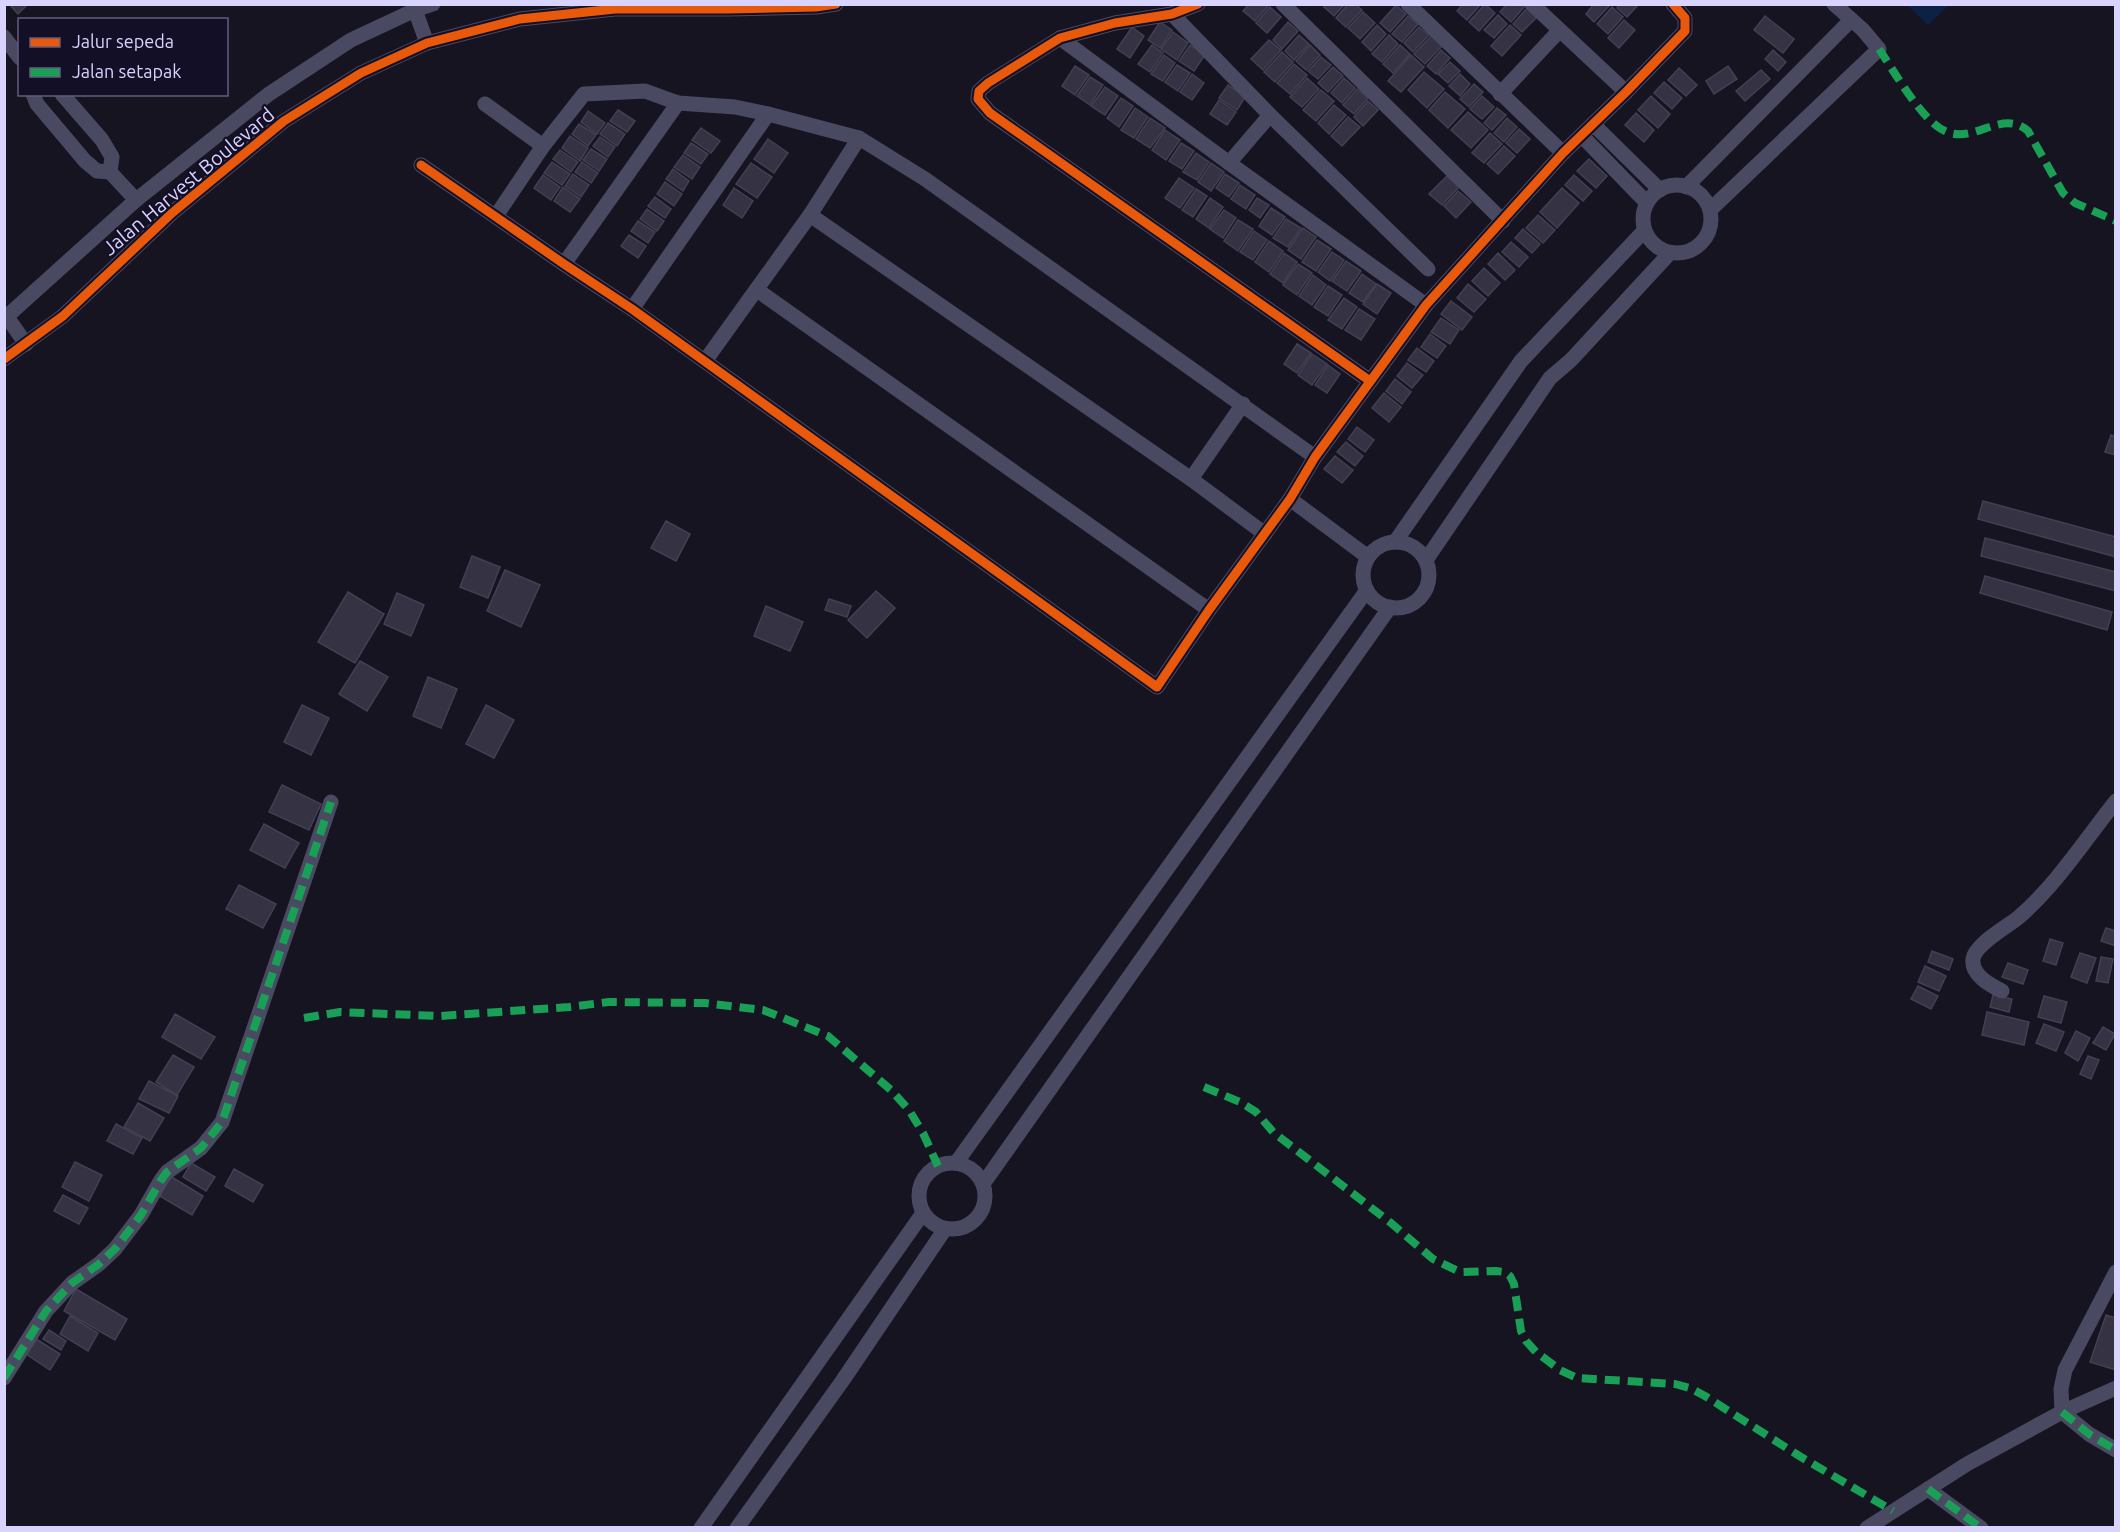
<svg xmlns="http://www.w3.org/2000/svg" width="2120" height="1532" font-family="Ubuntu,sans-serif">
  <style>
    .water { fill: #0d2144 }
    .building { fill: #343243; stroke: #433f54; stroke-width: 1.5 }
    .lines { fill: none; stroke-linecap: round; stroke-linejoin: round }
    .street { stroke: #4a4962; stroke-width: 15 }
    .quiet { stroke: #1a9f57; stroke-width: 8; stroke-dasharray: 15 8; stroke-linecap: butt }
    .cycleway-casing { stroke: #130f26; stroke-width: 13 }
    .cycleway { stroke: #e8590c; stroke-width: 9 }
    .labels { text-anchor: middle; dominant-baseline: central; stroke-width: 4.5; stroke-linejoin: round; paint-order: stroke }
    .street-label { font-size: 20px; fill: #d9d4ff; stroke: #130f26 }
  </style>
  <rect width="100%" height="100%" fill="#161421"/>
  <!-- water -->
  <polygon class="water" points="1907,5 1949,5 1928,25"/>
  <!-- building -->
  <g class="building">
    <polygon points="9,4 28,4 18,14"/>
    <polygon points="1249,4 1270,4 1255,21 1243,11"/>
    <polygon points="1327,4 1345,4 1334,16 1324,7"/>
    <polygon points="1348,4 1355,4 1362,10 1346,27 1336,18"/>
    <polygon points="1463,4 1481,4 1467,20 1457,11"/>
    <polygon points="1485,4 1495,13 1479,31 1469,22"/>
    <polygon points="1507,4 1523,4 1525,6 1511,22 1500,12"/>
    <polygon points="1594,4 1610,5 1594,22 1586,14"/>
    <polygon points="1620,4 1639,4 1627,17 1617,8"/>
    <polygon points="1396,5 1406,14 1390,32 1380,23"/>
    <polygon points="1270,7 1281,17 1267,33 1256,23"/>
    <polygon points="1612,7 1623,17 1608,34 1597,24"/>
    <polygon points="1527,8 1537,17 1522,32 1513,24"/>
    <polygon points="1363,12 1375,23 1360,39 1348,28"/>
    <polygon points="1498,15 1507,24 1494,38 1484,30"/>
    <polygon points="1408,16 1418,24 1402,42 1392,34"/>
    <polygon points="1765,16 1794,39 1783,53 1754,30"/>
    <polygon points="1624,20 1635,30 1619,48 1608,38"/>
    <polygon points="1160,22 1172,30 1160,48 1148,40"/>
    <polygon points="1288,22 1298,31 1282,49 1273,40"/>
    <polygon points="1377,25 1386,34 1371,51 1362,42"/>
    <polygon points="1510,25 1521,35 1502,56 1491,46"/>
    <polygon points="1132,27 1144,36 1130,58 1117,49"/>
    <polygon points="1419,27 1429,35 1413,52 1404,43"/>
    <polygon points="1173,32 1188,43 1177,60 1161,49"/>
    <polygon points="1299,35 1309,44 1294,60 1285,51"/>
    <polygon points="1389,35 1398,44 1382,62 1372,54"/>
    <polygon points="1431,36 1442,46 1425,64 1414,54"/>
    <polygon points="1269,40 1281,50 1263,70 1251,59"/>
    <polygon points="1152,45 1163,53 1150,72 1138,64"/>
    <polygon points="1190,45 1205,55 1194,71 1179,61"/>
    <polygon points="1310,45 1320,55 1306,70 1296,61"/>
    <polygon points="1400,45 1410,54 1393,73 1383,64"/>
    <polygon points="1441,50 1450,58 1436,74 1427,66"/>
    <polygon points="1773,50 1786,62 1778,71 1765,59"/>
    <polygon points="1282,52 1293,62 1275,82 1264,72"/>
    <polygon points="1164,55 1175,63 1163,81 1151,74"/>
    <polygon points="1411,55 1424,67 1401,92 1388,81"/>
    <polygon points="1321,57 1331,65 1318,79 1308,71"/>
    <polygon points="1450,62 1460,71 1448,83 1438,74"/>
    <polygon points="1294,64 1307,75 1290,94 1277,83"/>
    <polygon points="1177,65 1190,73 1178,91 1165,82"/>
    <polygon points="1075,66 1089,75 1075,95 1062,86"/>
    <polygon points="1728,66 1737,79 1714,94 1706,81"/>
    <polygon points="1333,67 1343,76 1328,92 1318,83"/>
    <polygon points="1679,68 1697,85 1686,96 1668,80"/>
    <polygon points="1761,70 1770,79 1745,101 1736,91"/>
    <polygon points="1424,72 1444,89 1427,108 1408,90"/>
    <polygon points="1192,74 1204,83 1192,100 1180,92"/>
    <polygon points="1460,74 1470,84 1460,96 1449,86"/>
    <polygon points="1090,77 1103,85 1090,105 1077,96"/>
    <polygon points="1307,78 1319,89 1302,107 1290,97"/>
    <polygon points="1344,78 1355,88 1342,103 1331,93"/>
    <polygon points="1664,82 1682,98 1672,109 1654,93"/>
    <polygon points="1474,84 1483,92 1469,107 1460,99"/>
    <polygon points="1228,85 1245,97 1237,110 1219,98"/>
    <polygon points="1105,87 1118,96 1105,115 1091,106"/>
    <polygon points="1357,89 1368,98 1354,114 1343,105"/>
    <polygon points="1321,90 1334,101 1316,121 1303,110"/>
    <polygon points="1445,92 1465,109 1448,128 1429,110"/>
    <polygon points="1482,96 1494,107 1482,119 1470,109"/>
    <polygon points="1651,96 1670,114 1658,128 1638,110"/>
    <polygon points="1121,98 1133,106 1119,127 1107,118"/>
    <polygon points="1219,100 1236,112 1227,125 1210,114"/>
    <polygon points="1368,101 1378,110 1363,126 1354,117"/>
    <polygon points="1334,105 1346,115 1329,134 1318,123"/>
    <polygon points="1135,108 1148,117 1134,138 1121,130"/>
    <polygon points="1497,108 1506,115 1492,130 1484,123"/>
    <polygon points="618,110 635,121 627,132 610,121"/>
    <polygon points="588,111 605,123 597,134 581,122"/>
    <polygon points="1468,112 1488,130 1471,148 1451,130"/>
    <polygon points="1636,113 1654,130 1644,142 1625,125"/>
    <polygon points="1348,117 1360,127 1342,146 1331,136"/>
    <polygon points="1150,118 1165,128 1150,148 1136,139"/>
    <polygon points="1507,118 1517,127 1504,142 1494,133"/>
    <polygon points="608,123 625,134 617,146 600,134"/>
    <polygon points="579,124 596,135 588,146 572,134"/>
    <polygon points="701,128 720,141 711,153 692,140"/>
    <polygon points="1519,129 1530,139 1517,153 1506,143"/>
    <polygon points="1165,130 1180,140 1166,160 1152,150"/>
    <polygon points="1490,133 1502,144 1484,163 1472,153"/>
    <polygon points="570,136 588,148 580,161 562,148"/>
    <polygon points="600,137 615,147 608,157 593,146"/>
    <polygon points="768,139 788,153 774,173 754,159"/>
    <polygon points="691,143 708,154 701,164 684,153"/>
    <polygon points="1181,143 1194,151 1182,169 1169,161"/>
    <polygon points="1504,146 1515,156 1498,174 1487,164"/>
    <polygon points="591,149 607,159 599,171 583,160"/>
    <polygon points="560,150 578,162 571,172 553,159"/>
    <polygon points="1196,153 1209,162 1197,180 1183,172"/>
    <polygon points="683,155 700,167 692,179 674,167"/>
    <polygon points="1589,159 1607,176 1596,188 1577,171"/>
    <polygon points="552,162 570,174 562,185 544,173"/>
    <polygon points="582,162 598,173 591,183 575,172"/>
    <polygon points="751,163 772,177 757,198 736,184"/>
    <polygon points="1211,163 1224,172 1211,191 1198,182"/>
    <polygon points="673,169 689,181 683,191 666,179"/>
    <polygon points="573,174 589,185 581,197 565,186"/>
    <polygon points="1225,174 1239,183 1229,197 1216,188"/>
    <polygon points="543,175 560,187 551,200 534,188"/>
    <polygon points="1574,175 1592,191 1583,201 1565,185"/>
    <polygon points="1447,176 1459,187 1442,205 1429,194"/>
    <polygon points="1179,178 1194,188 1180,208 1165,198"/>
    <polygon points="665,182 682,194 674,206 657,194"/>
    <polygon points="1240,185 1255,195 1246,209 1231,199"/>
    <polygon points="563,187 580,199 570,212 554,201"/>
    <polygon points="734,188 753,201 742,218 723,205"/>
    <polygon points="1562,188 1579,203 1557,228 1540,212"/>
    <polygon points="1196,189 1207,196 1193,217 1182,210"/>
    <polygon points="1458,191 1471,202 1456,218 1444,206"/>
    <polygon points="655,197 671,209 665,218 648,206"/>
    <polygon points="1210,198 1223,207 1209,228 1196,219"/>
    <polygon points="1257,198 1269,205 1260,218 1249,210"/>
    <polygon points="1271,208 1285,217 1272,235 1259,226"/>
    <polygon points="647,209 664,221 657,231 640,219"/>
    <polygon points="1224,210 1236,218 1223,238 1210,229"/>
    <polygon points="1538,215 1555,230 1543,243 1526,228"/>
    <polygon points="1286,219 1301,228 1288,247 1273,238"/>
    <polygon points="1238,220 1253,229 1238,251 1224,241"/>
    <polygon points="638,221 655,232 648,243 631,231"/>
    <polygon points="1303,228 1316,237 1301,259 1288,250"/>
    <polygon points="1523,229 1540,244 1532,253 1515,238"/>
    <polygon points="1254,231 1267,240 1253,260 1240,252"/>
    <polygon points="629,235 646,246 638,258 621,246"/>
    <polygon points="1317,240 1331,249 1316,271 1302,262"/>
    <polygon points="1269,241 1283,251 1269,272 1255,262"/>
    <polygon points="1511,242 1528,257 1519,267 1502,252"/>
    <polygon points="1332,252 1344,260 1330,281 1318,272"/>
    <polygon points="1284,253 1297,262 1283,283 1270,274"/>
    <polygon points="1498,253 1515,270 1505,280 1488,264"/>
    <polygon points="1346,261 1361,271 1347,291 1332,281"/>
    <polygon points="1298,264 1312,273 1297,295 1283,285"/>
    <polygon points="1484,268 1500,283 1488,296 1472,281"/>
    <polygon points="1362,274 1376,284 1363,302 1349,293"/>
    <polygon points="1313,275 1326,285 1312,305 1299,296"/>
    <polygon points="1377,284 1391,293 1377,314 1363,304"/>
    <polygon points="1468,284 1486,299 1474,312 1457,298"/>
    <polygon points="1328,286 1342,295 1328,316 1314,307"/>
    <polygon points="1344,298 1357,307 1342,329 1328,320"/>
    <polygon points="1451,301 1472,317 1462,330 1441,314"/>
    <polygon points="1359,309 1375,319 1361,340 1345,330"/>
    <polygon points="1441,318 1459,330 1450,344 1431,332"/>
    <polygon points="1430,334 1446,346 1437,358 1421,347"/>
    <polygon points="1297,344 1311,353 1297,373 1284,364"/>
    <polygon points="1417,348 1434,361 1426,372 1408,360"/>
    <polygon points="1312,354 1327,364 1312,385 1298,375"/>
    <polygon points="1407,363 1423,375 1412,388 1397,376"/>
    <polygon points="1328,365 1340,374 1327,393 1315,385"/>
    <polygon points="1395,379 1411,392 1402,404 1386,391"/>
    <polygon points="1384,393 1401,407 1389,422 1372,408"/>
    <polygon points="1357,427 1374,440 1365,452 1348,439"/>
    <polygon points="2111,435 2116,437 2116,455 2105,452"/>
    <polygon points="1346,442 1363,456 1355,466 1337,452"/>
    <polygon points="1335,456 1353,470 1342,483 1324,469"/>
    <polygon points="1983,501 2116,537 2116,557 1978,519"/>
    <polygon points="666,521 690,534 676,561 651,548"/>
    <polygon points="1985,538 2116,572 2116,591 1981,556"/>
    <polygon points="472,556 500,567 488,598 460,587"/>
    <polygon points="505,570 540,585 521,627 487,611"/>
    <polygon points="1985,576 2112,612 2107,630 1980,593"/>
    <polygon points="876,591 895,608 867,638 848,620"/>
    <polygon points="348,592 384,614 355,663 318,642"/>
    <polygon points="397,593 424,605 411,636 384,624"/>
    <polygon points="829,599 851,606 847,617 825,610"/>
    <polygon points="766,606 803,622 790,651 754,636"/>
    <polygon points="360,661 388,677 367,711 339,694"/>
    <polygon points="428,677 457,689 441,728 413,716"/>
    <polygon points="302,705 329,718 311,755 284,742"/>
    <polygon points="486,705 514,720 494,758 466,744"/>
    <polygon points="282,785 321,804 309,830 269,812"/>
    <polygon points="264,824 299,843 285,868 250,850"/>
    <polygon points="239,885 276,904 263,928 226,909"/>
    <polygon points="2106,928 2116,931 2116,946 2101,941"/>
    <polygon points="2050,939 2063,943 2056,965 2043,961"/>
    <polygon points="1932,951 1953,959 1949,970 1928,962"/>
    <polygon points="2080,953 2096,958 2087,983 2071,977"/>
    <polygon points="2101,957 2113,959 2108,983 2096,981"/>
    <polygon points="2008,963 2028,970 2023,984 2002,977"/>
    <polygon points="1925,966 1946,976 1939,991 1918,982"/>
    <polygon points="1918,986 1938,996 1931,1009 1911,999"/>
    <polygon points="1993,995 2012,999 2009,1012 1990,1007"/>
    <polygon points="2044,996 2067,1002 2061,1023 2038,1017"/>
    <polygon points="1987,1012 2029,1022 2024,1045 1982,1035"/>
    <polygon points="175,1014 215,1037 201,1059 162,1037"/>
    <polygon points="2044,1024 2064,1032 2056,1051 2036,1043"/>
    <polygon points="2103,1027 2115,1034 2106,1050 2093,1043"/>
    <polygon points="2076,1031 2090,1038 2078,1061 2065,1053"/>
    <polygon points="173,1055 194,1067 177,1095 156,1082"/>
    <polygon points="2088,1056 2099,1060 2091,1079 2080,1074"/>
    <polygon points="149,1081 178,1096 169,1113 139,1099"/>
    <polygon points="138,1103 164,1118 150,1141 124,1127"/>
    <polygon points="116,1124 142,1138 133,1154 107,1141"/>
    <polygon points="75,1162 102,1175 89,1201 62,1187"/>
    <polygon points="191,1163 215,1177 206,1191 183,1177"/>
    <polygon points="234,1169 263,1185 253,1202 225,1186"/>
    <polygon points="170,1176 203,1196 192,1215 158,1195"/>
    <polygon points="63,1195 88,1208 79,1224 54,1211"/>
    <polygon points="76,1289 127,1319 115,1340 64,1311"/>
    <polygon points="2106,1315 2116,1318 2116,1370 2090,1362"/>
    <polygon points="70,1316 98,1333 88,1351 60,1334"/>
    <polygon points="49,1330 66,1341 61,1350 43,1339"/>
    <polygon points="33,1337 60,1354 50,1370 23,1352"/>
  </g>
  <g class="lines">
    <!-- street -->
    <g class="street">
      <polyline points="1198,4 1172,14 1115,23 1060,38 988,83 979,91 978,99 990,113 1370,381"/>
      <polyline points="1283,4 1503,221"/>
      <polyline points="1408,4 1563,153"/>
      <polyline points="1532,4 1626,92"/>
      <polyline points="415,10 427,43"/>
      <polyline points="1172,14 1270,115 1428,269"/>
      <polyline points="4,37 20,58"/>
      <polyline points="1060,38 1229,163 1426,305"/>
      <polyline points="33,94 37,104 85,161 97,171 110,172 112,157 102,140 62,94"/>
      <polyline points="1500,94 1559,31"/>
      <polyline points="485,104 543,146"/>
      <polyline points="1593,124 1660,190"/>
      <polyline points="1582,136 1647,203"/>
      <polyline points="1229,163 1270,115"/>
      <polyline points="421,165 564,264 632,309 1157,687 1209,610 1290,499 1315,457 1426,305 1563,153 1626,92 1685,31 1685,18 1673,4"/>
      <polyline points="110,172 136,200"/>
      <circle cx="1677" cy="219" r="34"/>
      <polyline points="1686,187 1851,20"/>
      <polyline points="1710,210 1879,49 1863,30 1834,4"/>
      <polyline points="810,215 1191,479 1265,534"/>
      <polyline points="496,216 543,146 584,94 645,91 678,103 735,107 768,114 859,138 925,179 1315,457"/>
      <polyline points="564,264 678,103"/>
      <polyline points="757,290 1209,610"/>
      <polyline points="632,309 768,114"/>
      <polyline points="7,317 26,344"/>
      <polyline points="4,319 136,200 269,94 351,40 415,10 433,4"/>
      <polyline points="4,359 63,316 172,213 284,121 361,73 427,43 520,19 615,9 728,9 816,7 836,4"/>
      <polyline points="705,361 810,215 859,138"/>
      <polyline points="1191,479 1243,404"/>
      <polyline points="1290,499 1368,557"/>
      <polyline points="1395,542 1521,361 1644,231"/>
      <circle cx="1396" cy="575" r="33"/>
      <polyline points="1426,560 1550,378 1571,360 1670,253"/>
      <path d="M2002,991C1990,985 1971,975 1973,959C1975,944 2007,927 2019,917C2057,884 2085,840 2116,801"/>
      <polyline points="956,1163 1367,590"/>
      <circle cx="952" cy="1196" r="33"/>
      <polyline points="983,1184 1390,607"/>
      <polyline points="2116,1272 2065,1370 2061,1389 2062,1412 2089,1434 2116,1450"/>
      <polyline points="4,1378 46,1311 72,1283 99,1264 115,1249 141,1215 161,1180 167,1172 201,1148 222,1122 331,802"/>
      <polyline points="1928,1489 1981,1528"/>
      <polyline points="701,1528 923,1213"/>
      <polyline points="737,1528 843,1380 945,1229"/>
      <polyline points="1867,1528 1967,1464 2062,1412 2116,1388"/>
    </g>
    <!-- quiet -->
    <g class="quiet">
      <path d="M1879,49C1894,71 1922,121 1945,131C1974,145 2002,108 2028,131L2063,193L2075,203L2116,221"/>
      <polyline points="304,1018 340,1012 440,1016 569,1007 609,1002 705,1003 763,1010 828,1036 891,1090 909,1110 923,1133 938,1166"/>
      <polyline points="1204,1087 1240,1102 1256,1112 1273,1132 1391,1223 1433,1259 1460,1272 1496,1271 1505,1272 1510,1276 1514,1284 1521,1331 1526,1341 1536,1352 1560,1370 1577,1378 1675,1384 1690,1388 1705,1396 1801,1457 1893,1511"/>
      <polyline points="4,1378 46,1311 72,1283 99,1264 115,1249 141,1215 161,1180 167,1172 201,1148 222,1122 331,802"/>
      <polyline points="2062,1412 2089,1434 2116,1450"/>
      <polyline points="1928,1489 1981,1528"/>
    </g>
    <defs>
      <g id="cycleway">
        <polyline points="1198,4 1172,14 1115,23 1060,38 988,83 979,91 978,99 990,113 1370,381"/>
        <polyline points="421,165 564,264 632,309 1157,687 1209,610 1290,499 1315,457 1426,305 1563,153 1626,92 1685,31 1685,18 1673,4"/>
        <polyline points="4,359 63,316 172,213 284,121 361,73 427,43 520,19 615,9 728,9 816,7 836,4"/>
      </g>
    </defs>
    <!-- cycleway casing -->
    <use href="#cycleway" class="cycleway-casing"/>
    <!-- cycleway -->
    <use href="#cycleway" class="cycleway"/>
  </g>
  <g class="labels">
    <!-- street labels -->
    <g class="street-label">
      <text transform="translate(188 181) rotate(-40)">Jalan Harvest Boulevard</text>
    </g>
  </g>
  <!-- border -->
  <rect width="2120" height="1532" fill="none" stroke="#d9d4ff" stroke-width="12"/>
  <!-- legend -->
  <rect x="18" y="18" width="210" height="78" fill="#130f26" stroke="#625e7d" stroke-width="1.5"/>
  <rect x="30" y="38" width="30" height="9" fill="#e8590c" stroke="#625e7d" stroke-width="1.5"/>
  <text x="72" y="48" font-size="18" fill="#d9d4ff">Jalur sepeda</text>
  <rect x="30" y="68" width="30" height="9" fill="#1a9f57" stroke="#625e7d" stroke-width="1.5"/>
  <text x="72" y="78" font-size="18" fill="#d9d4ff">Jalan setapak</text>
</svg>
